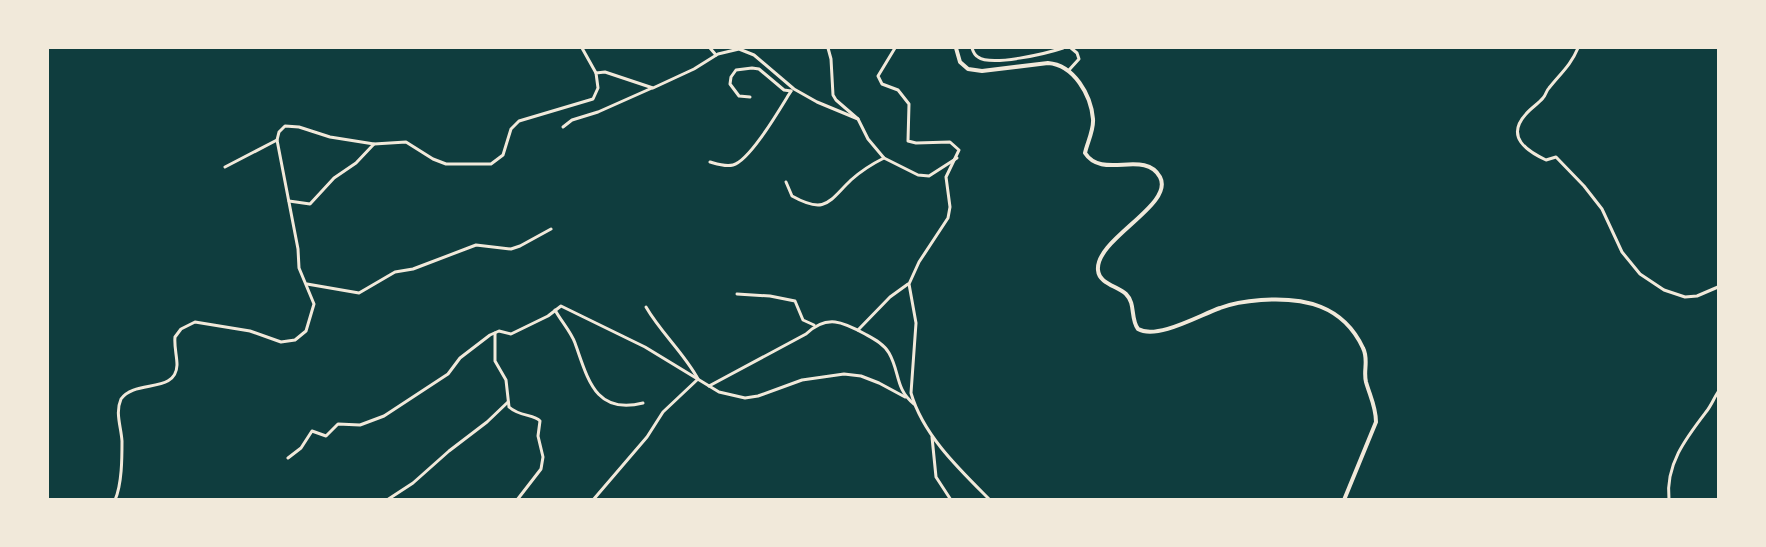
<svg xmlns="http://www.w3.org/2000/svg" width="1766" height="547" font-family="Helvetica,sans-serif">
  <style>
    .lines { fill: none; stroke-linecap: round; stroke-linejoin: round }
    .minor { stroke: #f1e9da; stroke-width: 3 }
    .tertiary { stroke: #f1e9da; stroke-width: 4 }
  </style>
  <rect width="100%" height="100%" fill="#0f3d3e"/>
  <g class="lines">
    <!-- minor -->
    <g class="minor">
      <polyline points="582,48 596,73"/>
      <polyline points="710,48 716,55"/>
      <polyline points="828,48 831,59 833,95 836,100 858,119"/>
      <path d="M895,48L878,76L882,84L898,90L909,104L908,141L916,143L950,142L959,150L946,177L950,207L948,218L919,262L909,284L916,323L911,393C923,435 959,469 990,500"/>
      <path d="M972,48C973,51 974,55 978,57C991,67 1048,53 1063,48"/>
      <path d="M1578,48C1571,65 1560,74 1549,88C1546,91 1546,95 1543,98C1538,104 1531,108 1526,114C1505,137 1527,151 1546,160L1556,157L1584,186L1602,209L1622,252L1640,274L1664,290L1685,297L1697,296L1718,287"/>
      <polyline points="1069,70 1079,59 1077,53 1071,48"/>
      <polyline points="750,97 739,96 730,84 731,77 736,70 752,68 759,69 784,90 791,91"/>
      <polyline points="563,127 572,120 598,112 652,88"/>
      <path d="M710,162C717,164 725,167 733,165C750,161 781,107 791,91"/>
      <polyline points="225,167 277,140"/>
      <path d="M786,182L792,196C826,215 829,201 851,180C861,171 872,164 884,158"/>
      <polyline points="289,201 310,204 334,178 356,163 374,144"/>
      <polyline points="307,284 359,293 395,272 413,269 476,245 511,249 520,246 551,229"/>
      <polyline points="737,294 770,296 795,301 803,320 814,325"/>
      <path d="M555,310C561,321 571,332 575,343C588,379 595,415 643,403"/>
      <polyline points="858,330 890,297 908,284"/>
      <path d="M495,333V361L506,380L509,407C520,417 534,414 540,421L538,436L543,457L541,469L517,500"/>
      <path d="M709,386L806,334C827,314 843,322 865,334C874,339 884,344 889,353C900,372 895,389 914,404"/>
      <polyline points="932,437 936,477 951,500"/>
      <polyline points="288,458 301,448 312,431 326,436 338,424 360,425 384,416 448,374 460,358 490,335 499,331 511,334 548,316 561,306 645,347 719,392 745,398 758,396 802,380 844,374 861,376 879,383 905,397"/>
      <path d="M115,500C122,484 122,458 122,441C121,426 115,413 121,399C135,379 176,394 177,365C177,356 174,347 175,337L181,329L195,322L250,331L281,342L295,340L306,331L314,304L299,268L298,249L277,140L279,132L285,126L299,127L330,137L374,144L406,142L433,159L446,164H491L503,155L511,129L519,121L593,99L598,88L596,73L605,72L653,88L694,69L718,54L739,49L754,55L794,89L817,102L858,119L868,139L884,158L918,175L929,176L957,158"/>
      <polyline points="387,500 413,483 449,451 487,422 508,402"/>
      <path d="M593,500L647,437L663,412L698,379C684,353 661,333 646,307"/>
      <path d="M1669,500C1665,465 1686,438 1706,412C1711,406 1714,398 1718,392"/>
    </g>
    <!-- tertiary -->
    <path class="tertiary" d="M956,48L960,62L968,69L982,71L1048,63C1074,65 1091,95 1093,119C1094,130 1087,143 1085,153C1102,180 1145,149 1160,177C1175,205 1095,239 1098,270C1099,284 1118,286 1126,294C1136,304 1130,318 1138,329C1157,340 1200,315 1220,308C1233,303 1247,301 1261,300C1304,297 1343,305 1363,348C1369,360 1363,370 1366,382C1370,396 1376,407 1376,422L1344,500"/>
  </g>
  <!-- border -->
  <rect width="1766" height="547" fill="none" stroke="#f1e9da" stroke-width="98"/>
</svg>
